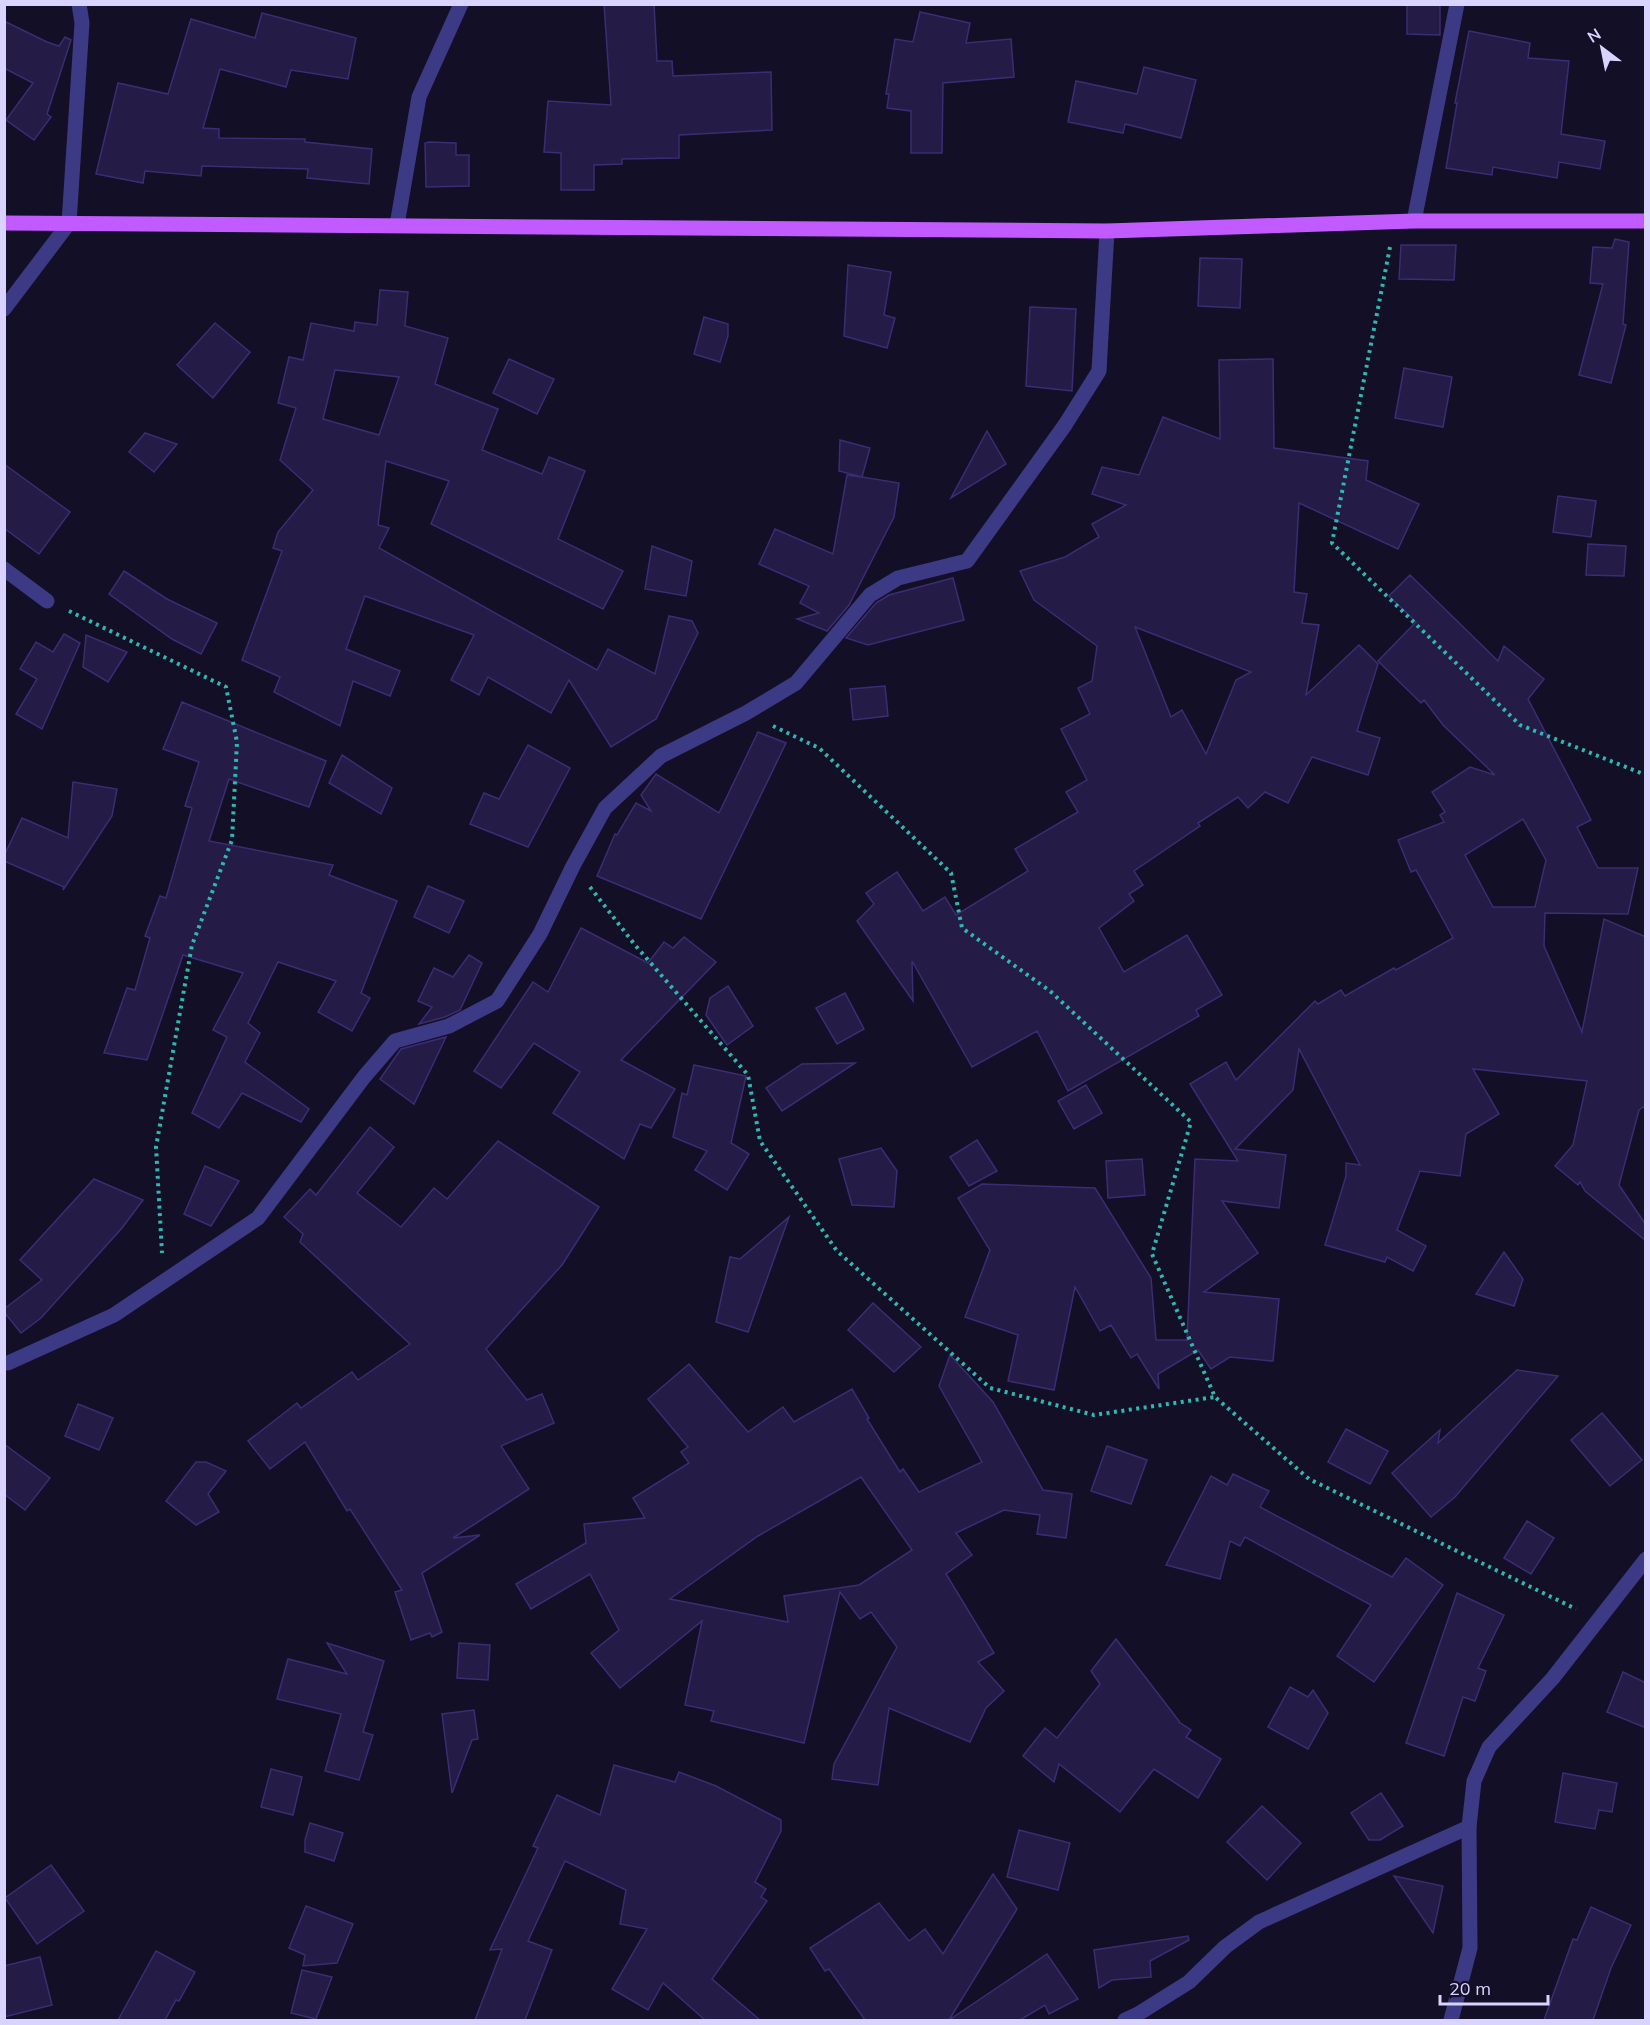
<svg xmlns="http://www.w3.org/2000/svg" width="1650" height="2025" font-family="Mulish,sans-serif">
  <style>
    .building { fill: #241b47; stroke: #3b2d73; stroke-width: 1.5; fill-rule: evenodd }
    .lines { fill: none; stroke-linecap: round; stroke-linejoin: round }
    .path { stroke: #2fb8b0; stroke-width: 4; stroke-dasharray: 3 4.5; stroke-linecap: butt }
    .minor { stroke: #3d3a85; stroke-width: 15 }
    .major { stroke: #c25bff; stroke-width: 15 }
  </style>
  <rect width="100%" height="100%" fill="#130f26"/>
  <!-- building -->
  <g class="building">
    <polygon points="604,4 654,4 657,61 672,61 673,76 771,72 772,130 679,135 679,158 622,159 622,164 594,165 594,190 561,190 561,153 544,152 548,101 611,105"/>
    <polygon points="1407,4 1440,4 1440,35 1407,34"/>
    <polygon points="920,12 970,23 966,43 1011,39 1014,77 943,83 942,153 911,153 911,111 887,108 889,94 886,94 895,39 913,42"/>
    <polygon points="262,13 356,38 348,79 291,70 286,87 220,69 203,128 219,129 219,138 305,139 305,142 372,149 369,184 307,178 308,169 202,166 201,176 145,171 143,183 96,174 118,83 168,94 191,19 255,38"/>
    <polygon points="4,21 47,42 59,46 65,37 71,40 47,114 51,117 34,140 6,120 33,83 4,68"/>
    <polygon points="1469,31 1530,43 1528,58 1569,61 1561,134 1605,141 1600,169 1559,162 1557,178 1493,167 1492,175 1446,168 1457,103 1455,103"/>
    <polygon points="1144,67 1196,80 1181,138 1125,124 1123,133 1068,122 1076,81 1137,94"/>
    <polygon points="429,142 456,143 456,155 469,155 469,186 426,187 425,143"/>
    <polygon points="1615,239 1629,242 1623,324 1626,325 1611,383 1579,375 1603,284 1590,283 1593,247 1612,248"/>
    <polygon points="1401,245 1456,245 1454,280 1399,279"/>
    <polygon points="1200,258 1242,259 1240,308 1198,306"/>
    <polygon points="848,265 891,272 884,315 895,318 887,348 844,336"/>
    <path d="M380,290L408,292L405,326L448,338L435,384L498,409L482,450L542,474L549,457L585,471L558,539L623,571L603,609L431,524L449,481L386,461L378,525L389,528L379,548L597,670L608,649L655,674L669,616L692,621L698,633L656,719L611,747L569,680L551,713L488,677L479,695L451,680L474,635L365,596L346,649L400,671L390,696L353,681L340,726L274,692L280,677L242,660L282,551L273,548L278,532L313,490L280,460L296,408L278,403L289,357L303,360L311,323L354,331L355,322L377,325ZM335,370L399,377L379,435L323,419Z"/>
    <polygon points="1030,307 1076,309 1072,391 1026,386"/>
    <polygon points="704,317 728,324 728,336 720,362 694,354"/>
    <polygon points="215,323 250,352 213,398 177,365"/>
    <polygon points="509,359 554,379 537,414 493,393"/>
    <path d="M1273,359L1274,448L1368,461L1366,480L1419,504L1398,549L1299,503L1294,592L1307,594L1302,623L1319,625L1306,695L1359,645L1378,664L1357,731L1380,738L1368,775L1312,757L1288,803L1265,792L1248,808L1238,797L1198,823L1200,826L1134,871L1143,885L1129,894L1134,901L1099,928L1124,972L1187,935L1222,995L1196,1010L1199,1016L1068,1091L1037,1031L972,1067L912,961L913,1001L857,921L874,904L866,893L897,872L923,911L945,897L956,915L1028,871L1015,849L1078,812L1066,792L1087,780L1061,729L1090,714L1078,688L1092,681L1097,646L1034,600L1020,571L1065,557L1099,537L1092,524L1126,505L1092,494L1102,467L1139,475L1163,417L1220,439L1219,360ZM1135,627L1251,672L1236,680L1206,754L1182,710L1171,717Z"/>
    <polygon points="1404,368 1452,377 1443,427 1395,418"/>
    <polygon points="987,431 1006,464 951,498"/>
    <polygon points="145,433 177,444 154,472 129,452"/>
    <polygon points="840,440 870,448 862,477 899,483 894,517 849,605 827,631 797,619 819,613 800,603 809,586 759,564 775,529 833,554 847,475 862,477 839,471"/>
    <polygon points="4,464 70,512 39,554 4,528"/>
    <polygon points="1558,496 1596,501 1591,537 1553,532"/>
    <polygon points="1588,544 1626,546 1624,576 1586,575"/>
    <polygon points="652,546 692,561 686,596 645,589"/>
    <polygon points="124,571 167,599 217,623 201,654 172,639 109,594"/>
    <path d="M1410,575L1498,661L1504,646L1544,679L1528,699L1591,820L1577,827L1598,868H1638L1628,914L1545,913L1544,946L1582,1032L1604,919L1646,937V1105L1639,1110L1619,1185L1646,1225V1241L1585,1191L1580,1182L1578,1185L1555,1166L1573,1145L1587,1081L1473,1069L1499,1114L1466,1134L1460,1176L1420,1171L1397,1230L1426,1246L1413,1271L1387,1257L1385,1262L1325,1245L1346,1176V1163L1360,1165L1299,1049L1293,1090L1235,1149L1286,1155L1279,1208L1222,1201L1258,1253L1204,1292L1279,1299L1273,1361L1230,1357L1211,1369L1198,1350L1158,1374L1159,1389L1137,1354L1131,1358L1111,1325L1100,1331L1075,1287L1054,1390L1008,1381L1018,1335L965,1317L990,1250L958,1198L982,1184L1095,1188L1151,1278L1156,1340H1187L1195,1159L1238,1161L1190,1084L1226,1062L1236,1080L1315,1001L1318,1004L1341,990L1345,996L1394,968L1396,970L1453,938L1416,870L1411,872L1398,840L1444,822L1440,815L1445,812L1432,792L1470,767L1495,775L1443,725L1424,700L1421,703L1378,661L1416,622L1389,596ZM1523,819L1546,860L1535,907H1493L1465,855Z"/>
    <polygon points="953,578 964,620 868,645 846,638 876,603 889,595"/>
    <polygon points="64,634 80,643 42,729 16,714 37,679 20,669 36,642 53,652"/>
    <polygon points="86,635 127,652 108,682 83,667"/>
    <polygon points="885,686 888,716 853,720 850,689"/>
    <polygon points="182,702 326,761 309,807 229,779 209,841 333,865 329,875 397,901 361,993 370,998 352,1031 318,1012 336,981 278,962 248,1023 260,1033 245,1062 309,1109 301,1122 242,1093 219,1128 192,1113 227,1037 213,1030 243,973 183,955 147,1060 104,1053 127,988 135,990 150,938 145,936 160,896 166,898 192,808 185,806 199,762 163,749"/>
    <polygon points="758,732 786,743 701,919 597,876 615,834 617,835 636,803 651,811 641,795 656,774 719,813"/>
    <polygon points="528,745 570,768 528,847 470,824 484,793 499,799"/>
    <polygon points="342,755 392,788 381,814 329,783"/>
    <polygon points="73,782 117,789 112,816 63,890 64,887 4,861 4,856 22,818 68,838"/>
    <polygon points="428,886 464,901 449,933 414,917"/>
    <polygon points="581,928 648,963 664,942 673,948 684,937 716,962 621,1060 675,1089 651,1128 640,1124 624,1159 553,1113 580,1072 534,1043 501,1088 474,1071 533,982 548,992"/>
    <polygon points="469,955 482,963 460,1010 445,1017 419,1024 432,1007 418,1001 434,968 453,977"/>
    <polygon points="728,986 753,1026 727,1045 706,1015 710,998"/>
    <polygon points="845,993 864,1029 837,1044 816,1008"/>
    <polygon points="446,1037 414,1104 380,1079 401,1049"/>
    <polygon points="855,1063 782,1111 766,1088 802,1064"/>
    <polygon points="694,1065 746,1076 731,1143 749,1154 727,1190 695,1170 707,1151 673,1137 682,1093 687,1095"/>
    <polygon points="1086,1085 1102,1113 1074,1129 1058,1101"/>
    <polygon points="370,1127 394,1147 357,1193 401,1227 434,1188 447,1199 498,1141 599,1207 562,1265 486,1349 527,1400 542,1394 554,1423 501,1446 529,1489 453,1538 480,1535 422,1573 442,1632 432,1637 430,1633 411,1640 395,1592 402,1590 350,1509 347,1511 305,1442 270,1469 248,1441 297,1403 301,1408 352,1372 358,1380 410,1344 300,1242 303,1234 284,1217 310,1189 316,1195"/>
    <polygon points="977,1140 997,1171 969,1186 950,1157"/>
    <polygon points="881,1148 897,1171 894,1207 852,1205 839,1159"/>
    <polygon points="1142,1159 1145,1195 1108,1198 1106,1161"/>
    <polygon points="205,1166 239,1181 211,1226 184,1214"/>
    <polygon points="94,1179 143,1200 122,1228 41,1318 21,1333 4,1312 4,1309 42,1280 20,1260"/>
    <polygon points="789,1217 748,1332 716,1322 730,1257 740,1259"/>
    <polygon points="1504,1252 1523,1279 1514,1306 1476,1294"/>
    <polygon points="873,1303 921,1347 894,1372 848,1330"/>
    <path d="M950,1355L993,1402L1043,1490L1072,1494L1066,1538L1037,1534L1040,1515L1004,1510L956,1533L972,1555L946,1574L994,1653L978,1662L1004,1691L986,1708L970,1742L889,1708L878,1785L832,1779L834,1764L897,1647L871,1612L860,1619L840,1592L804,1743L711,1721L714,1711L685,1705L702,1621L620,1688L591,1653L619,1630L590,1574L531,1609L516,1584L586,1543L584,1524L645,1518L633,1498L689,1463L681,1452L688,1447L648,1399L689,1364L748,1432L783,1407L794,1422L852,1389L869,1418L867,1419L900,1472L903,1469L919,1492L982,1462L939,1386ZM861,1477L912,1550L859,1585L784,1596L788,1622L670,1599L758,1536Z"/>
    <polygon points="1517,1370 1558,1376 1455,1497 1431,1517 1392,1473 1440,1430 1438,1443"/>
    <polygon points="78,1404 113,1418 99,1450 65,1436"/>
    <polygon points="1602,1413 1642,1460 1610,1486 1571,1440"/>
    <polygon points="1346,1429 1388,1451 1370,1484 1328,1462"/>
    <polygon points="4,1444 50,1478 25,1510 4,1494"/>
    <polygon points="1107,1446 1147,1460 1131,1504 1091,1491"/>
    <polygon points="196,1462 206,1462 226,1471 208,1494 219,1512 196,1525 166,1501"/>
    <polygon points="1233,1474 1269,1491 1260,1507 1392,1577 1406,1558 1443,1585 1374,1682 1337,1656 1371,1605 1245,1537 1240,1546 1230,1541 1220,1579 1166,1565 1211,1476 1227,1485"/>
    <polygon points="1527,1521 1554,1538 1531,1574 1504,1558"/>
    <polygon points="1457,1593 1504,1615 1478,1668 1486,1671 1475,1701 1463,1697 1444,1756 1406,1743"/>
    <polygon points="1116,1639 1179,1721 1179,1722 1191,1730 1186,1737 1221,1759 1198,1798 1154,1769 1120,1812 1059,1764 1054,1782 1023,1756 1045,1728 1057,1738 1100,1684 1091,1671"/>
    <polygon points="327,1643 384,1661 363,1732 373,1735 359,1780 325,1771 341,1714 277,1699 288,1659 347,1674"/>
    <polygon points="459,1643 490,1645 488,1680 457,1678"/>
    <polygon points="1623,1672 1646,1683 1646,1728 1607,1712"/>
    <polygon points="1290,1687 1308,1697 1313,1690 1328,1713 1308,1749 1268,1727"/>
    <polygon points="474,1710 478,1739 472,1740 452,1793 442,1714"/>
    <polygon points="614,1765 675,1782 679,1772 716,1786 781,1820 781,1831 755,1882 766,1889 761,1897 767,1901 712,1979 760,2020 705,2020 663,1983 648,2010 612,1989 647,1929 620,1924 626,1890 565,1861 528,1941 552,1950 525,2020 475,2020 502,1949 490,1950 538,1848 533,1846 557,1795 600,1815"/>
    <polygon points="271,1769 302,1777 293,1815 261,1807"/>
    <polygon points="1563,1773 1617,1783 1612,1812 1599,1810 1595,1829 1555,1822"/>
    <polygon points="1381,1793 1403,1826 1380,1840 1369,1840 1351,1813"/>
    <polygon points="1262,1806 1301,1843 1267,1880 1227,1842"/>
    <polygon points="310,1823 343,1833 334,1861 305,1852 305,1840"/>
    <polygon points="1019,1830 1070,1843 1058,1890 1007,1877"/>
    <polygon points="51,1865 84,1911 37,1944 5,1898"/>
    <polygon points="993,1874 1017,1909 949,2020 1047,1954 1078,1999 1049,2014 1045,2005 1020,2020 865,2020 829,1969 825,1971 810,1948 879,1903 909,1941 925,1929 943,1954"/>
    <polygon points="1394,1876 1443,1886 1433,1933"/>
    <polygon points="306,1906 353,1924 337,1963 303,1966 305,1955 289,1948"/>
    <polygon points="1591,1907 1631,1925 1611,1968 1593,2020 1544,2020 1573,1939 1577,1940"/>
    <polygon points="1188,1936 1189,1940 1150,1961 1151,1977 1112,1980 1099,1988 1094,1950"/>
    <polygon points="156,1951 195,1972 179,2001 176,2000 165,2020 118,2020"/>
    <polygon points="40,1957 52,2005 4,2017 4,1966"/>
    <polygon points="302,1970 332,1977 316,2019 291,2013"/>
  </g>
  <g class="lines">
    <!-- path -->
    <g class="path">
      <polyline points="1390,247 1332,543 1520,725 1646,775"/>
      <polyline points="69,611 226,687 237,742 232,840 192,945 156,1147 162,1253"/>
      <polyline points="773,726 819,748 951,873 962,928 1050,991 1191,1122 1152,1254 1215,1397 1309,1479 1576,1609"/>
      <polyline points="590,887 635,945 748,1075 760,1141 837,1251 990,1388 1094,1415 1215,1397"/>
    </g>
    <!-- minor -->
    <g class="minor">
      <polyline points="1414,221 1457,4"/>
      <polyline points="397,225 419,97 461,4"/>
      <polyline points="4,309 69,223 82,23 79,4"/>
      <polyline points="4,569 47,601"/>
      <polyline points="8,1363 114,1315 258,1218 364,1077 395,1041 449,1026 497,1001 540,934 573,866 605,808 661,756 746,713 796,683 870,595 898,578 967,561 1065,425 1099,371 1107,231"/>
      <polyline points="1125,2020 1138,2014 1189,1982 1225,1947 1259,1922 1469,1827"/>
      <polyline points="1451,2020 1470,1948 1469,1827 1474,1781 1489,1747 1552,1679 1646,1559"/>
    </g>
    <!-- major -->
    <polyline class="major" points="4,223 1107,231 1414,221 1646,221"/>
  </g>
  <!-- border -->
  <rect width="1650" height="2025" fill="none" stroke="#d9d4ff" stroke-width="12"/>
  <!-- north arrow -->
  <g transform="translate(1602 48) rotate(328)" stroke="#130f26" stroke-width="4.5" paint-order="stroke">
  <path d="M0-4.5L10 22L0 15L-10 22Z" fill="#d9d4ff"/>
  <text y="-9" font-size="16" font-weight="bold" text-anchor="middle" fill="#d9d4ff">N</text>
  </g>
  <!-- scale -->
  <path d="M1440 1995v9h108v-9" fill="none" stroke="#d9d4ff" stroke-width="3"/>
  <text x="1449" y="1995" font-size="18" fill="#d9d4ff" stroke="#130f26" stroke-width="4.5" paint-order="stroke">20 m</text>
</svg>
